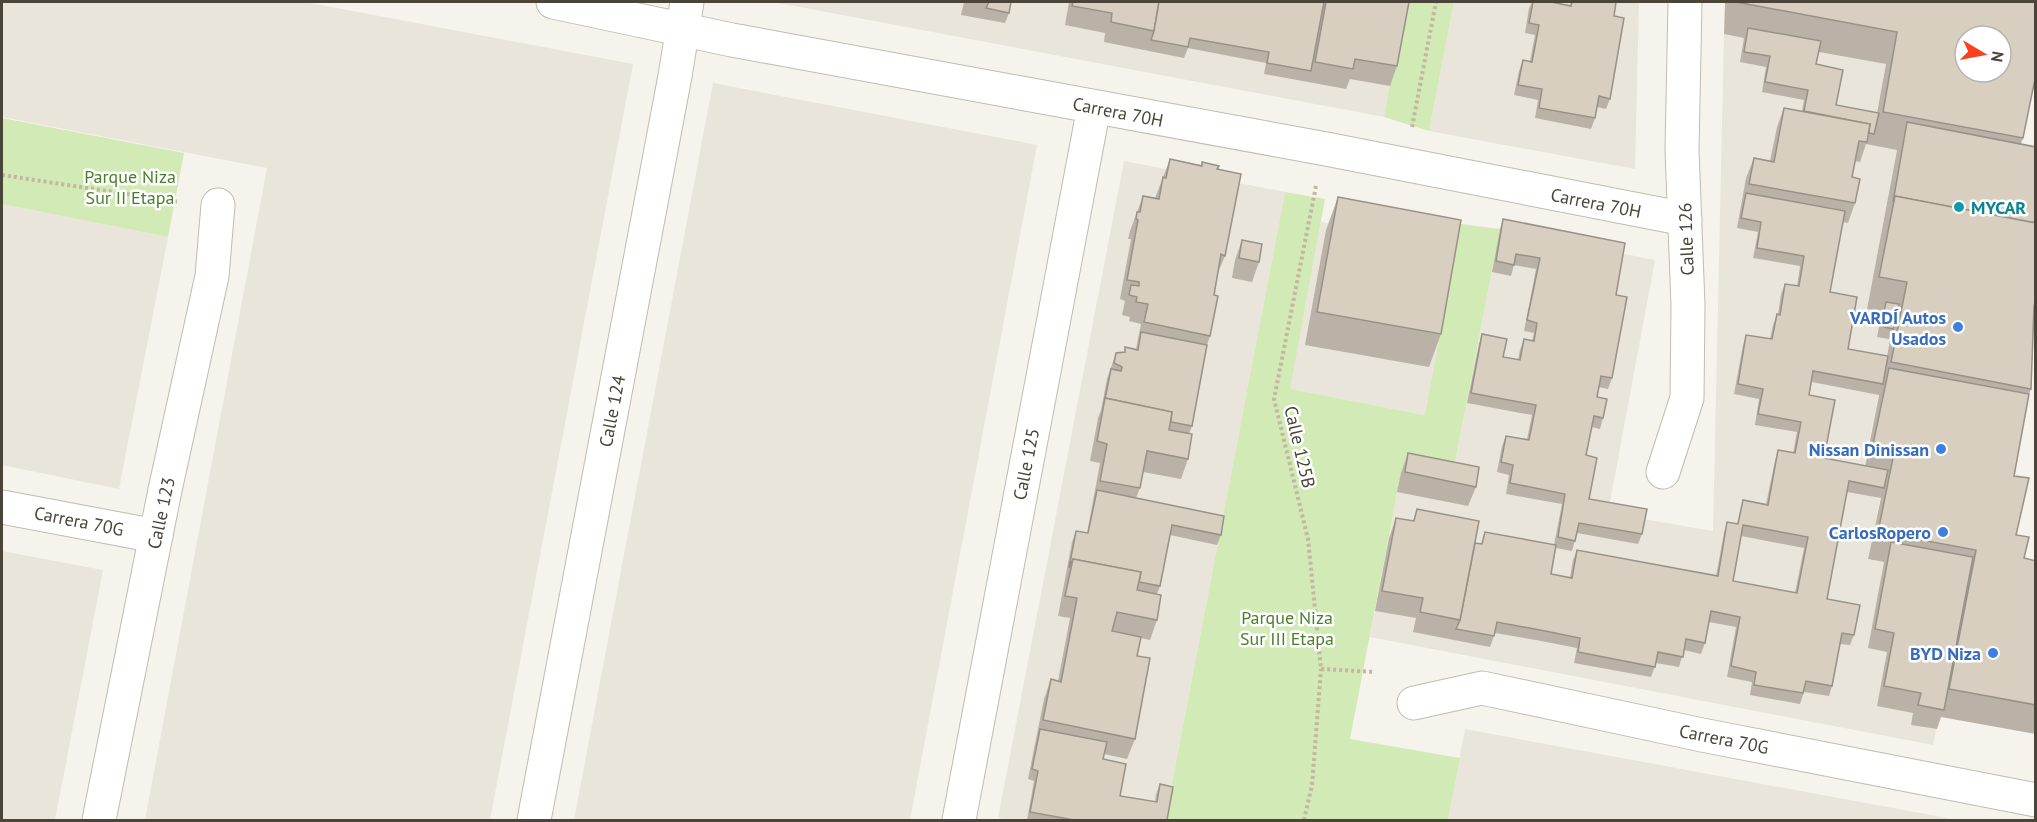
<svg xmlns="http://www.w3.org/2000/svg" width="2037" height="822" font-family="'PT Sans',sans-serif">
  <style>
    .residential { fill: #eae5da }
    .green { fill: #d2eab5 }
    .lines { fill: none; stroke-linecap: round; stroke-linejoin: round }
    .street-casing { stroke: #c2bbae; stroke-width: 35 }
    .path { stroke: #c4b79f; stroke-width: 4; stroke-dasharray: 3 3; stroke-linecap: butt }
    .street { stroke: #fff; stroke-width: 33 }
    .wall { fill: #bab2a6; fill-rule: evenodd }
    .building { fill: #d8cfc1; stroke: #979187; stroke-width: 1.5; fill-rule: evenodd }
    .culture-dot { fill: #0f9aa8; stroke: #fff; stroke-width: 2 }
    .shop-dot { fill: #3f7fe0; stroke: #fff; stroke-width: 2 }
    .labels { text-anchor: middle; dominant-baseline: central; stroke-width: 5; stroke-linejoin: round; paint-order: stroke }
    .street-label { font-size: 18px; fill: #4b4439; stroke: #fff }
    .park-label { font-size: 18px; fill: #4a7f2a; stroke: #fff }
    .culture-label { font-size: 18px; font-weight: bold; fill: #0d838f; stroke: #fff; text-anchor: start }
    .shop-label { font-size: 18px; font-weight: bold; fill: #366cbe; stroke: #fff; text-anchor: end }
  </style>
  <rect width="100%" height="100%" fill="#f6f3ec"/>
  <!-- residential -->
  <g class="residential">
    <polygon points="2,2 305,2 633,64 490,820 145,820 267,168 2,117"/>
    <polygon points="773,2 1405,2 1384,117"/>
    <polygon points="1454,2 1639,2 1635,169 1429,131"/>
    <polygon points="1724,34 1886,64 1871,144 1897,149 1867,309 1895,314 1862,476 1884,480 1868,559 1966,577 1933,745 1370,637 1401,473 1451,483 1500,229 1655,260 1608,513 1713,531"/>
    <polygon points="713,83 1037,145 910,820 574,820"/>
    <polygon points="1124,161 1285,192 1165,820 1015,820 998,818"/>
    <polygon points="2,204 168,237 119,489 2,465"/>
    <polygon points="1321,222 1457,247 1426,415 1289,389"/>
    <polygon points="2,551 103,570 55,820 2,820"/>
    <polygon points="1465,729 1947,818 1947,820 1448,820"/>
  </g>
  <!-- green -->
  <g class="green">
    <polygon points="1405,2 1454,2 1429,131 1384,117"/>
    <polygon points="2,118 184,153 168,237 2,204"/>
    <polygon points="1285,192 1325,199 1290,389 1425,415 1461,224 1500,229 1451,483 1401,473 1350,739 1460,758 1448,820 1165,820"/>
  </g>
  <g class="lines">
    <defs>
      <g id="street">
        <polyline points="553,2 732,40 1326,149 1685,219"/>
        <polyline points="1663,472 1687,398 1688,305 1682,150 1685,2"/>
        <polyline points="2,507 156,536"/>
        <polyline points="1414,703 1482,688 1702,735 2036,800"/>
        <polyline points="99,820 165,490 212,276 218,205"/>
        <polyline points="534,820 675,76 687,2"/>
        <polyline points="959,820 1094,107"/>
      </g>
    </defs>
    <!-- street casing -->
    <use href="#street" class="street-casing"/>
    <!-- path -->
    <g class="path">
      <polyline points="1412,127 1436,2"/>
      <polyline points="2,175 179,202"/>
      <polyline points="1316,186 1274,399 1308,539 1321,669 1375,672"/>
      <polyline points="1304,820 1312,785 1321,669"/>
    </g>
    <!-- street -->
    <use href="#street" class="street"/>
  </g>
  <!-- wall -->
  <g class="wall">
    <polygon points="964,2 1011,2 1009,13 1005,23 961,15"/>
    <polygon points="1069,2 1409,2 1397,66 1390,86 1350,79 1346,89 1264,74 1266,63 1188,48 1184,58 1104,42 1105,33 1065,25"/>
    <polygon points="1532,2 1551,2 1570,5 1571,2 1616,2 1614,16 1610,99 1606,109 1597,107 1595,118 1591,129 1535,118 1538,100 1514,95 1519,71 1523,60 1530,61 1535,35 1525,33 1529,8"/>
    <path d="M1725,2H2036L2023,138L2021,144L2034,223V306L2031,389L2029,394L2014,476L2016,535L2024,558L2036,561V734L1941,717L1937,729L1911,725L1913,713L1877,706L1887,652L1868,648L1884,562L1868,559L1881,498L1847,492L1827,599L1854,635L1850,645L1840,644L1832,686L1829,696L1804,692L1800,704L1750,695L1752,682L1727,677L1736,627L1709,622L1705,643L1701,654L1684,650L1679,667L1656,663L1651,677L1574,663L1577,648L1536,640L1495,633L1490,647L1413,632L1416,618L1375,611L1389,538L1396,518L1413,521L1417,509L1475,543L1481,544L1485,532L1554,545L1562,504L1506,494L1509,475L1497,472L1502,446L1506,436L1527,439L1532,415L1467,403L1479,344L1482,334L1503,357L1518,360L1520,350L1524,339L1532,341L1534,333L1524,331L1536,269L1514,265L1511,276L1492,272L1500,229L1503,219L1616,295L1612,378L1608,389L1599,387L1597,397L1603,418L1600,429L1592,427L1586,455L1589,499L1642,534L1638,544L1577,533L1572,551L1556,548L1551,574L1570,578L1573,560L1577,550L1716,576L1724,533L1727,522L1737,524L1740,511L1743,500L1766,504L1775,461L1778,450L1793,453L1797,432L1755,425L1759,399L1734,394L1743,345L1746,335L1770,339L1773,325L1777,314L1778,315L1781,294L1785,284L1797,286L1800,266L1753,258L1758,232L1737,228L1746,178L1754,158L1770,161L1777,127L1784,108L1802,111L1804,100L1762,92L1766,67L1740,62L1744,38L1724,34ZM1819,52L1886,64L1877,113L1836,105L1816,64ZM1866,144L1897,150L1867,309L1882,312L1877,337L1889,339L1891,334L1887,356L1848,349L1830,292L1843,222L1848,223L1855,203L1852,177L1855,161L1860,162ZM1812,382L1879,395L1865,466L1824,458L1809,395ZM1741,536L1804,548L1795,593L1733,581Z"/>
    <polygon points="1170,159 1201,165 1202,162 1217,169 1225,256 1217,275 1214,295 1210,336 1207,345 1192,426 1189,434 1188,459 1181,479 1143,472 1140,488 1136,498 1221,535 1217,545 1170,535 1160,586 1157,594 1157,620 1150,640 1141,638 1137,656 1135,739 1127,759 1104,754 1103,759 1120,796 1155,802 1156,794 1160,784 1167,820 1027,820 1034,781 1028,779 1044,699 1051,679 1058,681 1070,618 1058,616 1072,542 1076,531 1087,533 1100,463 1090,461 1098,418 1101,410 1107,379 1116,353 1124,352 1125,347 1136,349 1141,324 1129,321 1130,317 1122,315 1125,301 1120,299 1131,239 1128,239 1130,231 1143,196 1155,198"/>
    <polygon points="1338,197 1441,334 1429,367 1305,345 1326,230"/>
    <polygon points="1242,240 1259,262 1252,282 1232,278 1235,260"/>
    <polygon points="1408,453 1476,487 1468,506 1397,492 1401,473"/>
  </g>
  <!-- building -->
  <g class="building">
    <polygon points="989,2 1011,2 1009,13 986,8"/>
    <polygon points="1073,2 1159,2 1154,31 1111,22 1112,13 1072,6"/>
    <polygon points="1159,2 1324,2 1311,71 1267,63 1269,52 1190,38 1188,47 1151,40 1154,31"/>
    <polygon points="1326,2 1409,2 1397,66 1355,59 1353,69 1315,62"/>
    <polygon points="1533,2 1551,2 1571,6 1572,2 1616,2 1614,16 1624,18 1610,99 1599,96 1595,118 1539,108 1542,89 1518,85 1523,60 1532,62 1539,25 1529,23"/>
    <path d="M1736,2H2036V74L2023,138L1883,112L1897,32ZM1965,36H2001V72H1965Z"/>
    <polygon points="1748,28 1821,41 1816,64 1843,70 1836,105 1879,113 1874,134 1869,133 1870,124 1804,111 1808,90 1765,82 1770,56 1744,52"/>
    <polygon points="1784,108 1870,124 1867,142 1859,141 1852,177 1860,179 1855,203 1749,184 1754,158 1774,162"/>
    <polygon points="1907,122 2036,147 2036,214 2034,223 1895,196 1893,202"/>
    <polygon points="1170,159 1202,166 1202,162 1219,166 1217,169 1241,174 1225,256 1221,254 1214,295 1218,296 1210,336 1144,322 1148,304 1136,302 1137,297 1129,295 1131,285 1139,286 1139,282 1127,280 1138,220 1136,219 1137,212 1140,212 1143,196 1159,199 1163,177 1166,178"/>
    <path d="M1746,193L1845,211L1830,292L1857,297L1848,349L1888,356L1883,384L1813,371L1809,395L1835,400L1824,458L1888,470L1884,488L1849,481L1827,599L1860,605L1854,635L1842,633L1832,686L1806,681L1803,693L1754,685L1756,672L1731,666L1740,617L1711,611L1705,643L1686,639L1683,657L1658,652L1655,667L1578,652L1580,638L1540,630L1497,622L1494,636L1456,629L1460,620L1475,543L1482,544L1485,532L1556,545L1551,574L1572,578L1577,550L1718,576L1727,522L1738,524L1743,500L1768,505L1778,450L1795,453L1801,422L1758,414L1763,389L1738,384L1746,335L1772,339L1777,314L1780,315L1785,284L1799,286L1804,256L1757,248L1761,222L1741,218ZM1743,525L1808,537L1797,593L1733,581Z"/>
    <polygon points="1895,196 2036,223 2036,297 2034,306 2031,389 1891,362 1907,282 1879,277"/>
    <polygon points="1338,197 1461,220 1441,334 1317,312"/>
    <polygon points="1503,219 1625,243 1616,295 1627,297 1612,378 1601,376 1597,397 1607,399 1603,418 1594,416 1586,455 1597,458 1589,499 1647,509 1642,534 1579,523 1575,541 1558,537 1565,494 1510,483 1513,465 1501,462 1506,436 1529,440 1536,405 1471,393 1482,334 1507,339 1503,357 1520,360 1524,339 1534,341 1537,323 1527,320 1540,258 1516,254 1514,265 1496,261"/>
    <polygon points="1242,240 1262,244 1259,262 1239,258"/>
    <polygon points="1886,302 1899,304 1893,329 1881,326"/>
    <polygon points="1141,332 1207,345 1192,426 1171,422 1172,412 1105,398 1105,399 1111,369 1121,371 1122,367 1114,363 1116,353 1125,352 1125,347 1138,350"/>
    <polygon points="1889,368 2029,394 2014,476 2029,478 2016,535 2029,537 2024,558 2036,561 2036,705 1949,689 1976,550 1878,532 1894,453 1872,449"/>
    <polygon points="1105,398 1172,412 1169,430 1192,434 1188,459 1147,451 1140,488 1100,481 1107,444 1097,441"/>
    <polygon points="1408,453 1479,467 1476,487 1405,472"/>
    <polygon points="1097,490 1224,516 1221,535 1172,525 1160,586 1139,582 1141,572 1073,559 1069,568 1076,531 1088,533"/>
    <polygon points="1417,509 1479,521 1460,620 1420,612 1423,598 1382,591 1396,518 1414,521"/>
    <polygon points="1891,542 1973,557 1944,710 1918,705 1921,693 1884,686 1894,633 1875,629"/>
    <polygon points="1073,559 1141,572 1137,590 1161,595 1157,620 1117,612 1112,631 1141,637 1137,656 1150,658 1135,739 1043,720 1051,679 1061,682 1077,598 1065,596"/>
    <polygon points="1040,729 1107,742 1103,759 1126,764 1120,796 1157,802 1160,784 1173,787 1167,820 1074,820 1030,812 1038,771 1032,769"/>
  </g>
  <!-- markers -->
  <circle class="culture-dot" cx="1959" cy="207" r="6"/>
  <g class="shop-dot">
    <circle cx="1958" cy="327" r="6"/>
    <circle cx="1941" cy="449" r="6"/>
    <circle cx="1943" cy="532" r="6"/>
    <circle cx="1993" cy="653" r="6"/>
  </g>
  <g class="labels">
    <!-- street labels -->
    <g class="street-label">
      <text transform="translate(1118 112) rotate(11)">Carrera 70H</text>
      <text transform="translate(1596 203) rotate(11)">Carrera 70H</text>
      <text transform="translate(1686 239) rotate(-92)">Calle 126</text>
      <text transform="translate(612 411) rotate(-79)">Calle 124</text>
      <text transform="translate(1300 447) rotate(77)">Calle 125B</text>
      <text transform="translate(1026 464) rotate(-79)">Calle 125</text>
      <text transform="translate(161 513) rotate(-78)">Calle 123</text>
      <text transform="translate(79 521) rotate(11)">Carrera 70G</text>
      <text transform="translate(1724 739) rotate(11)">Carrera 70G</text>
    </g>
    <!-- park labels -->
    <g class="park-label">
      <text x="130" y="176">Parque Niza<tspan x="130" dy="21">Sur II Etapa</tspan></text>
      <text x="1287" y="617">Parque Niza<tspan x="1287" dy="21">Sur III Etapa</tspan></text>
    </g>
    <!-- culture labels -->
    <g class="culture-label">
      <text x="1971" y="207">MYCAR</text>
    </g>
    <!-- shop labels -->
    <g class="shop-label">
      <text x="1946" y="317">VARDÍ Autos<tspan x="1946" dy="21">Usados</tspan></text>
      <text x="1929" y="449">Nissan Dinissan</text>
      <text x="1931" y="532">CarlosRopero</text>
      <text x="1981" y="653">BYD Niza</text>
    </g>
  </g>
  <!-- border -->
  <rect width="2037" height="822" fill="none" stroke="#4b4439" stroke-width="6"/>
  <!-- north arrow -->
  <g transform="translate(1983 54) rotate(100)"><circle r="28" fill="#ffffff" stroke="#b7b4b0" stroke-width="1.5"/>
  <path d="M0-4.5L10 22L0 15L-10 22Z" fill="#fc3f1d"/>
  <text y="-9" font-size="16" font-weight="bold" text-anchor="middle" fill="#4b4439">N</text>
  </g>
</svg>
